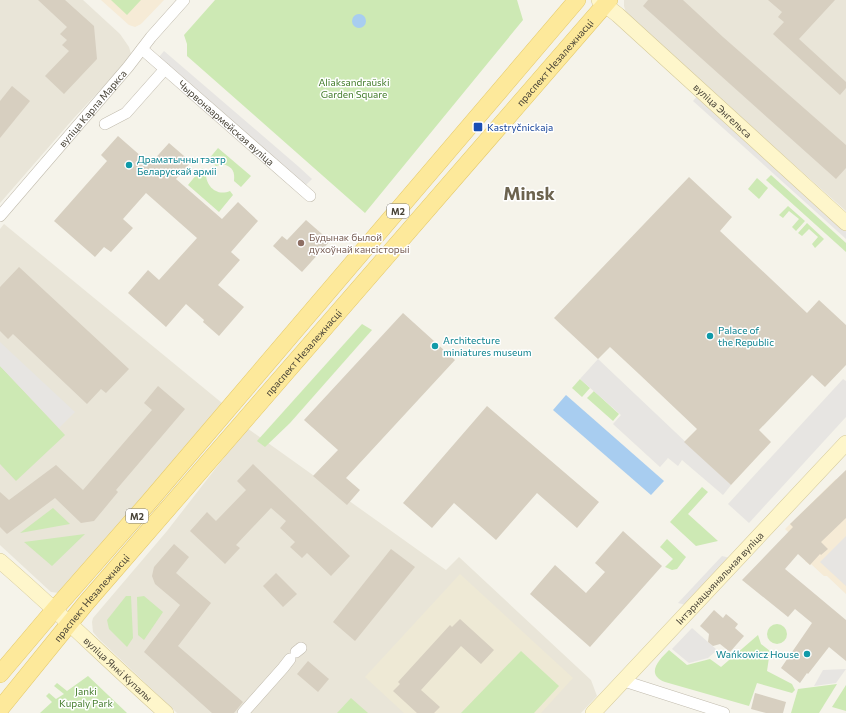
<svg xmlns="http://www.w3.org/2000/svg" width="846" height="713" font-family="Commissioner,sans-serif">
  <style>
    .residential { fill: #e9e5d8 }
    .commercial { fill: #f6ebd6 }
    .education { fill: #eee9d5 }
    .green { fill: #cde9b4 }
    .parking { fill: #e7e5e2 }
    .water { fill: #a8cdf0 }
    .building { fill: #d7cfc0 }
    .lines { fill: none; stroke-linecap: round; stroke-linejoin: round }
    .street-casing { stroke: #c1bbad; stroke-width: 12 }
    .secondary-casing { stroke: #d4c99a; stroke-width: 16 }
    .primary-casing { stroke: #e4c96a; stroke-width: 18 }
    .street { stroke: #fff; stroke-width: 11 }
    .secondary { stroke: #fef6cb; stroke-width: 15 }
    .primary { stroke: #fde99b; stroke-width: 17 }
    .transit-dot { fill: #1a4fb4; stroke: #fff; stroke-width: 1.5 }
    .culture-dot { fill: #0f9aa8; stroke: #fff; stroke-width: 1.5 }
    .education-dot { fill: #8d6e63; stroke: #fff; stroke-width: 1.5 }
    .labels { text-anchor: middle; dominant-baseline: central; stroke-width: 3; stroke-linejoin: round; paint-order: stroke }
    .shield { fill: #fff; stroke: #807c74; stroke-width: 1 }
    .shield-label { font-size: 9px; font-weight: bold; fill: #494438 }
    .street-label { font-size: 10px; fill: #494438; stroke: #fff }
    .park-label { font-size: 10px; fill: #437c2b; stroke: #fff }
    .transit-label { font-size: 10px; fill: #164399; stroke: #fff; text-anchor: start }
    .culture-label { font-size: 10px; fill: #0d838f; stroke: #fff; text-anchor: start }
    .education-label { font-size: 10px; fill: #785e54; stroke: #fff; text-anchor: start }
    .town-label { font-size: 18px; font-weight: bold; fill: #6c634f; stroke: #fff }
  </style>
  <rect width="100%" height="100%" fill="#f5f3ea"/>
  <!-- residential -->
  <g class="residential">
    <polygon points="0,0 83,0 120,34 129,47 131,54 124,64 74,118 0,203"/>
    <polygon points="624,0 846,0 846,211 627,16 624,6"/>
    <polygon points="4,224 222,403 59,593 51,592 0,545 0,229"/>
    <polygon points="247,428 446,570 459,557 591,680 597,696 581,713 177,713 99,639 93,632 92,622 93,618 167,531"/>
  </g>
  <!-- commercial -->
  <g class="commercial">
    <polygon points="101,0 164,0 141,24 135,27 129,25"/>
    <polygon points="836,479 846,490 846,594 827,576 824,576 811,564 810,565 805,561 809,556 813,555 785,529"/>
  </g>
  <!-- education -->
  <polygon class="education" points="460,574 573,678 541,713 404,713 365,677"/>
  <!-- green -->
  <g class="green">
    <polygon points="111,0 141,0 127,15"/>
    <polygon points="215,0 517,0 523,20 365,213 187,56 187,44 184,35"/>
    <path d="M218,148L251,176L241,187L234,181C235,172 233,167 223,164L216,166L208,160Z"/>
    <path d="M202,168L206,172C205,185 216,197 230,191L233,195L219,212L188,185Z"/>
    <polygon points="771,175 846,243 846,252 766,180"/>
    <polygon points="757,178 768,188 759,199 748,189"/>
    <polygon points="788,206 805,221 796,231 792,227 799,219 789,211 783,218 779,215"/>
    <polygon points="807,223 824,239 815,248 812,244 818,237 809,229 802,236 798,233"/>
    <polygon points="362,324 372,330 290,423 265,447 257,441"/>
    <polygon points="0,366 65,435 16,481 0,464"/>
    <polygon points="580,379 590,388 582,397 572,388"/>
    <polygon points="594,391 619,414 613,421 587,398"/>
    <polygon points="702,487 708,492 688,514 718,541 696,546 670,522"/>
    <polygon points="53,508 70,524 20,533"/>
    <polygon points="85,534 52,566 24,542"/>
    <polygon points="667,539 686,557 677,569 672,570 665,567 673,559 660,547"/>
    <polygon points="126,596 131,596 133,638 127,647 109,629 107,620"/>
    <polygon points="144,596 163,612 144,640 138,635 137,597"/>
    <circle cx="777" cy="634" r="10"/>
    <path d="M758,635L761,644L770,651L767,671L792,684L795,690L792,693L757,683L749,706L665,682C645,674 659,660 669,650L687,665L710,659L721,667Z"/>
    <polygon points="521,651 559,686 534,713 461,713"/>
    <polygon points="88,676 127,713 40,713 52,702 46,696 49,693 56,699 64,694 54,686 57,683 67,691"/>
    <polygon points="837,684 819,713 791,713 798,689"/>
    <polygon points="846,685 846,711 832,707"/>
    <polygon points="351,698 368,713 337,713"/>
  </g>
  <!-- parking -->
  <g class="parking">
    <polygon points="164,51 299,167 312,179 305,186 159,57"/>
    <polygon points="699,94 846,226 846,239 693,101"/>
    <polygon points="0,342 75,412 59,428 0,366"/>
    <polygon points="598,359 731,485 723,495 682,460 678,466 668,458 660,467 613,424 621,415 580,379"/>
    <polygon points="843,379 846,381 846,417 749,523 728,504"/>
    <polygon points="846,536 846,586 820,562"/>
    <polygon points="722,556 730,558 686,605 678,603"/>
    <polygon points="692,628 717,650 708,658 689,663 672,649"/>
    <polygon points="846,669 836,683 814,686 823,670"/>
  </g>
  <!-- water -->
  <g class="water">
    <circle cx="359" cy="21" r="7"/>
    <polygon points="566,395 664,481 651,495 553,410"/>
  </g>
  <!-- building -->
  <g class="building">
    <polygon points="38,0 65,0 94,26 97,59 64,94 45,76 69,51 62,45 67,40 60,34 67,27"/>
    <polygon points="648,0 683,0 723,37 846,145 846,168 836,179 643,6"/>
    <polygon points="768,0 835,0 799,39 846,82 846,88 840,95 773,34 784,22 778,17 782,12"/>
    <polygon points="12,86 30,101 0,138 0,101"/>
    <polygon points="118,136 150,164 169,143 191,162 176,179 222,219 238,202 258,221 231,252 240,260 218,285 244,307 219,336 203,322 204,320 186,304 166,327 128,293 148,270 159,280 197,238 146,193 123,219 133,228 111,252 104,247 95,257 54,221 107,161 101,155"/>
    <polygon points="689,177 732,217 720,231 807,313 819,300 846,325 846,365 825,387 812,375 759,430 771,442 731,485 684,442 697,429 639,374 610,347 598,359 554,318"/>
    <polygon points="306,220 330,241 302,272 273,246 282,236 287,240"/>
    <polygon points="19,267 129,369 106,393 101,389 87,404 13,334 8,339 0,331 0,287"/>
    <polygon points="403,313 455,360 346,478 360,490 347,505 313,476 338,450 304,420"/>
    <polygon points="158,386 185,409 116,490 118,492 94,521 81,523 55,498 7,534 0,527 0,492 9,500 56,465 83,490 152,410 144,403"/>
    <polygon points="487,406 599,502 577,528 537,493 496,540 454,503 432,528 403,503"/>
    <polygon points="253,464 350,556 331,576 307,553 302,558 290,547 295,542 280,528 286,521 271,508 236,545 240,548 225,564 190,531 207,512 216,521 246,490 237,481"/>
    <polygon points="846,470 846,518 821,542 828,549 821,555 820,554 810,565 798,554 785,569 846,620 846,661 829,647 808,674 807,673 800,683 781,668 812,623 795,609 788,617 742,580 793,527 790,524"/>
    <polygon points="623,531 662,566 590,647 530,594 555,565 586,593 605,572 595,563"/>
    <polygon points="174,544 189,557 176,573 211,603 178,646 243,702 234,713 212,713 144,652 180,605 155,584 152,576 154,567"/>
    <polygon points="391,549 415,567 355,641 333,622"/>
    <polygon points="276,573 297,594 283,607 263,586"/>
    <polygon points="714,610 723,618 726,614 731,618 738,624 735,628 744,636 730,652 720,644 713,646 708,642 709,634 700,626"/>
    <polygon points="460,619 494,650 481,664 461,646 421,690 440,707 434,713 417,713 393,691 400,684 398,682 450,625 452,627"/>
    <polygon points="308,661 329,679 318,692 297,674"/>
    <polygon points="755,693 786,702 783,713 766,713 751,709"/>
  </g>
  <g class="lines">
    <defs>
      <g id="street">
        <path id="s1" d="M142,49L310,196"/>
        <polyline points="105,124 126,113 165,69"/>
        <path id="s2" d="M0,216L128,67L151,37L184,0"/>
        <polyline points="296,652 301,648"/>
        <polyline points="624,681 724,713"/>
        <polyline points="243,713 283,668 290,659"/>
      </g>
      <g id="secondary">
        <path id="s3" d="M599,0L618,15L846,223"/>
        <path id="s4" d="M0,561C57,610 110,663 166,713"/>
        <path id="s5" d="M593,713L846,443"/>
      </g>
      <g id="primary">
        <polyline points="0,674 55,609 148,503 577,0"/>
        <path id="s6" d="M0,709L86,603L609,0"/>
      </g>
    </defs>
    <!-- street casing -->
    <use href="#street" class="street-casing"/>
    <!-- secondary casing -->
    <use href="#secondary" class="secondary-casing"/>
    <!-- primary casing -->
    <use href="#primary" class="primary-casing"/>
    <!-- street -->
    <use href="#street" class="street"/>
    <!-- secondary -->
    <use href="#secondary" class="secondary"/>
    <!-- primary -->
    <use href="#primary" class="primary"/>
  </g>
  <!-- markers -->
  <rect class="transit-dot" x="473" y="122" width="10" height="10" rx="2"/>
  <g class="culture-dot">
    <circle cx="129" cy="165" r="4"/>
    <circle cx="710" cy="336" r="4"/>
    <circle cx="435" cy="346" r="4"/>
    <circle cx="807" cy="654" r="4"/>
  </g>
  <circle class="education-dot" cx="301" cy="243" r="4"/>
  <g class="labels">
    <!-- shield labels -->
    <g class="shield">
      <rect x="387" y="204" width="22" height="14" rx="3"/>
      <rect x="126" y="509" width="22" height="14" rx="3"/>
    </g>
    <g class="shield-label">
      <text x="398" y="211">М2</text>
      <text x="137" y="516">М2</text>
    </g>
    <!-- street labels -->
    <g class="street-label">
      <text stroke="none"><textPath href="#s6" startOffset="852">праспект Незалежнасці</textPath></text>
      <text stroke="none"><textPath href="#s2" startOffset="142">вуліца Карла Маркса</textPath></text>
      <text stroke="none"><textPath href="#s3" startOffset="166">вуліца Энгельса</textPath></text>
      <text stroke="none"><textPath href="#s1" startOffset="112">Чырвонаармейская вуліца</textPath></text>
      <text stroke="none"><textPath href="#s6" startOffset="468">праспект Незалежнасці</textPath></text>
      <text stroke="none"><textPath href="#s5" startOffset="185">Інтэрнацыянальная вуліца</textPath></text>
      <text stroke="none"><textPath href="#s6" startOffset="144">праспект Незалежнасці</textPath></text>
      <text stroke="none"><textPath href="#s4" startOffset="160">вуліца Янкі Купалы</textPath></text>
    </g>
    <!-- park labels -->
    <g class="park-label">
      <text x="354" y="82">Aliaksandraŭski<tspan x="354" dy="12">Garden Square</tspan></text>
      <text x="86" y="691">Janki<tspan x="86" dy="12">Kupaly Park</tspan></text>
    </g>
    <!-- transit labels -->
    <g class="transit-label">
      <text x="487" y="127">Kastryčnickaja</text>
    </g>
    <!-- culture labels -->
    <g class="culture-label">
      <text x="137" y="159">Драматычны тэатр<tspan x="137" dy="12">Беларускай арміі</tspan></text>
      <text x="718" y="330">Palace of<tspan x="718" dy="12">the Republic</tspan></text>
      <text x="443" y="340">Architecture<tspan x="443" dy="12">miniatures museum</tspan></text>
      <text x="799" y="654" text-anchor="end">Wańkowicz House</text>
    </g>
    <!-- education labels -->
    <g class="education-label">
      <text x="309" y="237">Будынак былой<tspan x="309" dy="12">духоўнай кансісторыі</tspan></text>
    </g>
    <!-- town labels -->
    <g class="town-label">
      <text x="529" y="193">Minsk</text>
    </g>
  </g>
</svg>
